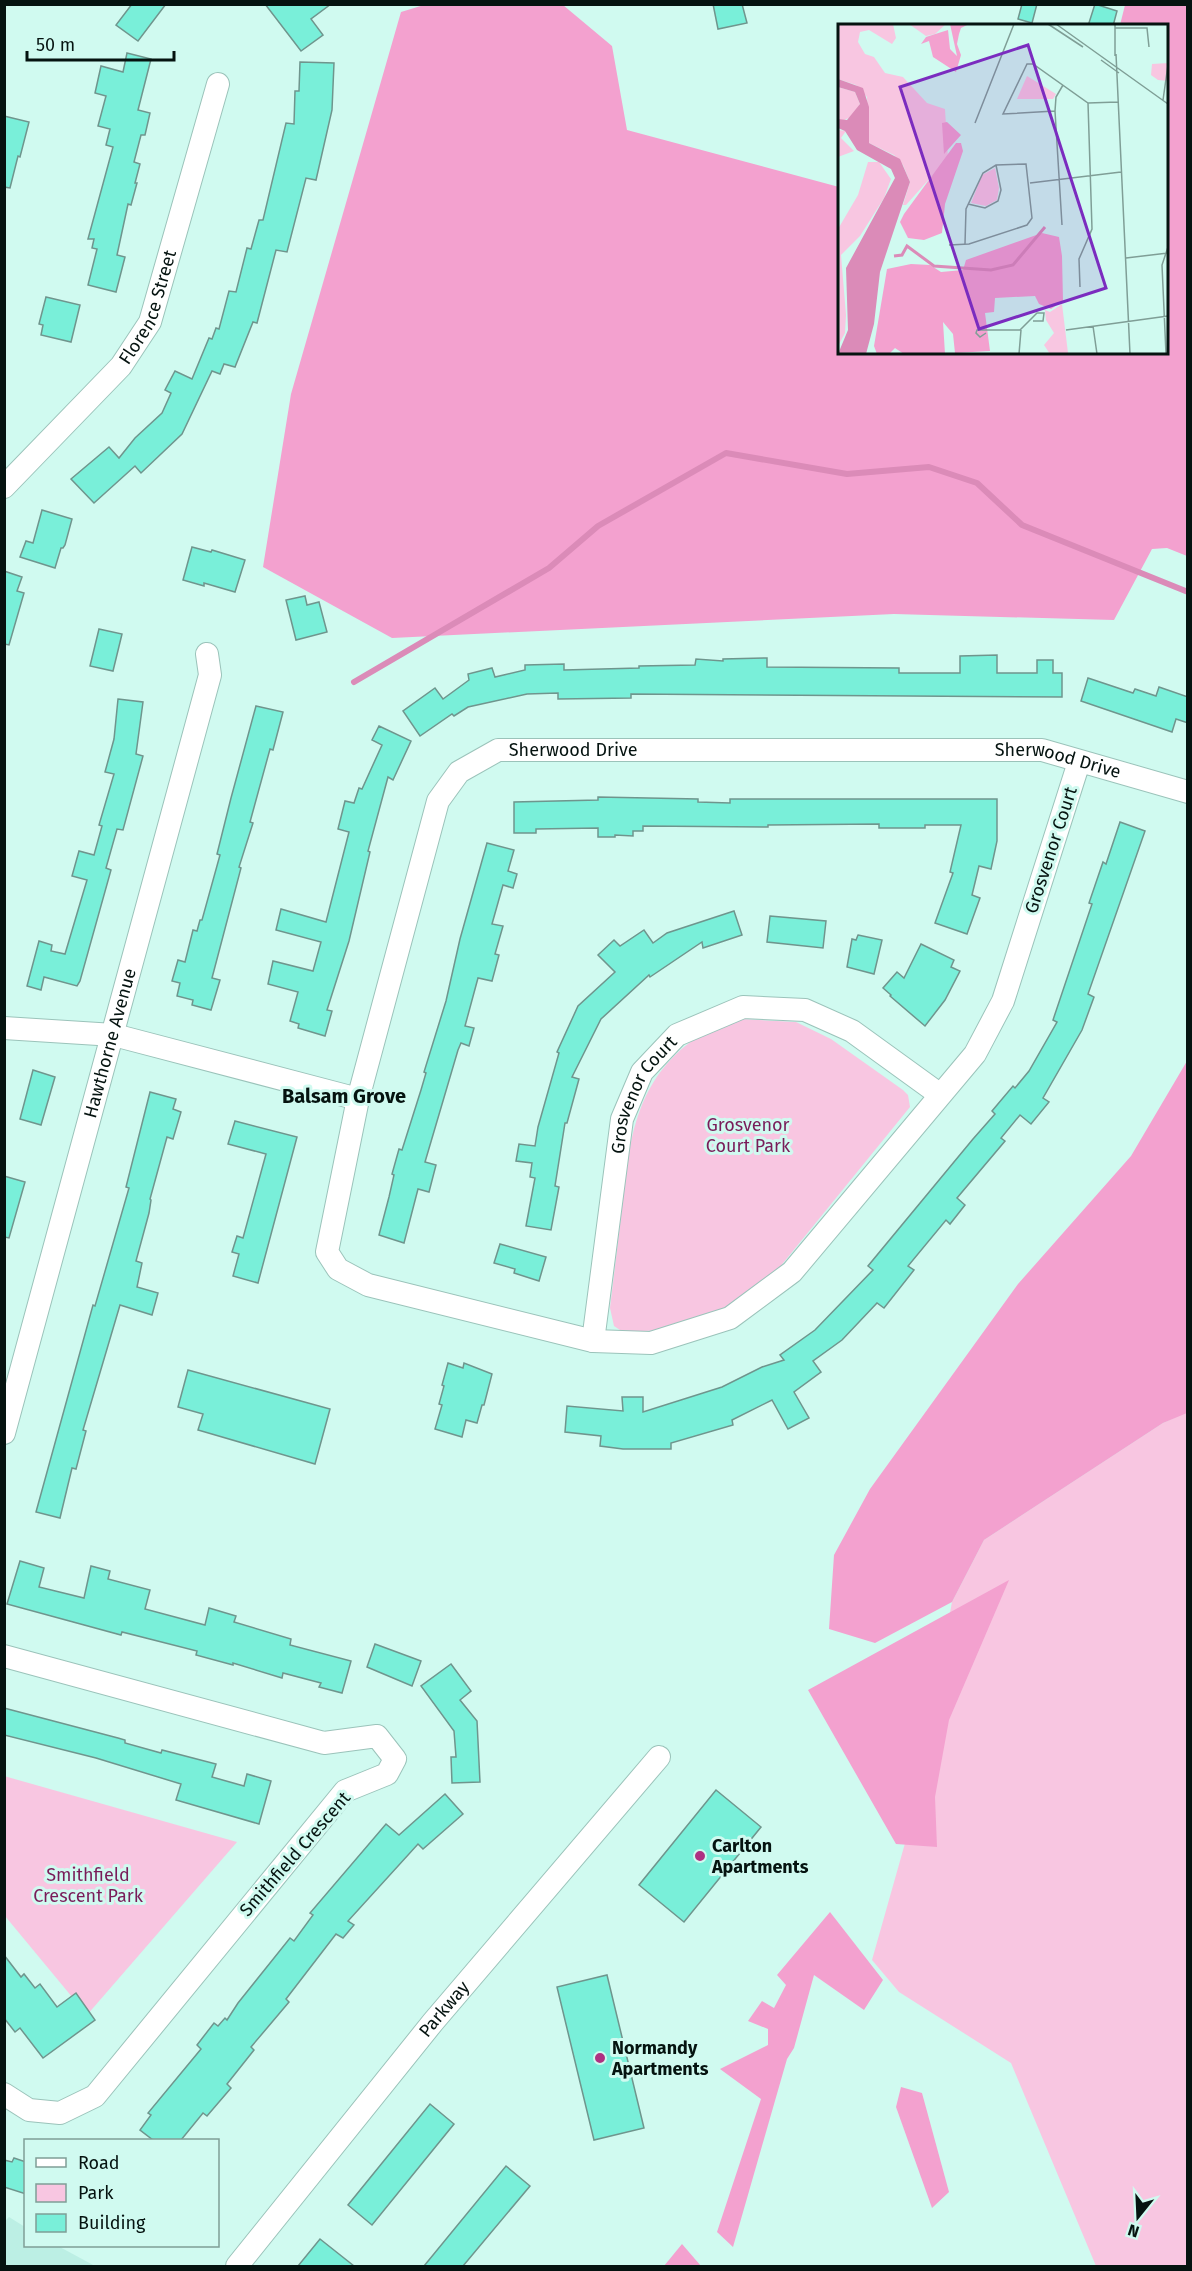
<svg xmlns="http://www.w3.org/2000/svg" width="1192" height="2271" font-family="'Fira Sans',sans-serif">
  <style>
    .built { fill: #bcefe4 }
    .green { fill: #f8c6e1 }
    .forest { fill: #f3a1cf }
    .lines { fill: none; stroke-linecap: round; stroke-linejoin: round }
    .stream { stroke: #db8bb8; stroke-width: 6 }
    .building { fill: #79efd9; stroke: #6f958d; stroke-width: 1.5 }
    .street-casing { stroke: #9bc3ba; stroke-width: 24 }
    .street { stroke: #fff; stroke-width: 22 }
    .poi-dot { fill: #ae3182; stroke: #d0faf0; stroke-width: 2 }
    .labels { text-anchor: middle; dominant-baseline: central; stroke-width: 6; stroke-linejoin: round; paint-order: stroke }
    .street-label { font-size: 18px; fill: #051310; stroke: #d0faf0 }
    .park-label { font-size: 18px; fill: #791c59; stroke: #d0faf0 }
    .poi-label { font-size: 18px; font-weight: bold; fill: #051310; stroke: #d0faf0; text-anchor: start }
    .neighbourhood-label { font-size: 20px; font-weight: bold; fill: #051310; stroke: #d0faf0 }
    .inset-river { fill: none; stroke: #db8bb8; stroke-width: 3 }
    .inset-road { fill: none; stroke: #7f9e96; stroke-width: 1.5 }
    .view { fill: #7b2cbf; fill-opacity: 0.15; stroke: #7b2cbf; stroke-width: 3 }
    .inset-edge { fill: none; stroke: #051310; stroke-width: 3 }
  </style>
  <rect width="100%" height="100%" fill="#d0faf0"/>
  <!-- built -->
  <polygon class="built" points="9,2217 25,2227 26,2246 58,2246 95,2266 5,2266 5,2221"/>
  <!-- green -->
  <g class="green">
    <path d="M741,1019L796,1022L831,1039L903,1090L908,1095L910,1107L775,1273L739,1300L700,1320L665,1330L623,1332L614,1326L610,1308C614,1275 618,1241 622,1208C629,1147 633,1090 684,1047C701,1033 721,1027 741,1019Z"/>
    <polygon points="1187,1412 1187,2266 1096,2266 1011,2063 899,1992 872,1960 911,1822 952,1602 984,1540 1163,1423"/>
    <polygon points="4,1776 237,1842 87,2015 5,1916"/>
  </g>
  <!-- forest -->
  <g class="forest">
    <polygon points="424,5 563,5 612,46 627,130 839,187 840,352 1166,352 1166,26 1120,25 1125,5 1187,5 1187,556 1167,548 1152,549 1114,620 894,614 392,638 263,567 291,394 401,12"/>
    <polygon points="1187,1061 1187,1413 1163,1423 984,1540 952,1602 875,1643 829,1629 834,1555 870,1489 1018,1284 1131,1156"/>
    <polygon points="1009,1580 949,1720 935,1797 937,1847 896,1844 808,1690"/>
    <polygon points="830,1912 883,1980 864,2010 814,1975 794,2048 787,2059 733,2247 717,2232 761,2099 720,2069 768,2045 768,2029 748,2021 762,2001 774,2008 786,1985 777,1975"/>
    <polygon points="901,2087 922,2093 949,2192 932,2208 896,2107"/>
    <polygon points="682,2244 701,2266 664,2266"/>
  </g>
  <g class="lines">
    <!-- stream -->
    <polyline class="stream" points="354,682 549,568 598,526 726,453 847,474 929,467 977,483 1022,525 1188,592"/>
  </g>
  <!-- building -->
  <g class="building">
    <polygon points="132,4 166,4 138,41 116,25"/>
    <polygon points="265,4 331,4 311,19 323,35 301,51"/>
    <polygon points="713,4 742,4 747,23 718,29"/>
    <polygon points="1022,4 1037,4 1032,23 1018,19"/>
    <polygon points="1095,4 1117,11 1113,26 1088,26"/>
    <polygon points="127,53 151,59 138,110 150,113 145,135 141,135 134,162 140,164 135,183 137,183 131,205 128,204 117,255 125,257 116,292 88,285 97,249 92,248 94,239 88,239 113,147 106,145 110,129 98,126 106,96 95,93 101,66 123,72"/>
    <polygon points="300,62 334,63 332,110 316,180 306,178 287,252 276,250 257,323 253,322 235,367 224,364 220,374 212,371 182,434 141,473 135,466 94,503 71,479 109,447 119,458 135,438 162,413 171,393 165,390 175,371 192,379 209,338 212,339 216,328 219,329 229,291 236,292 247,248 251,249 259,220 263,220 286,123 294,124 295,91 299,91"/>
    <polygon points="4,116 29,122 20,157 18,156 10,188 4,187"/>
    <polygon points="46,297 80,305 71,342 41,335 43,325 39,324"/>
    <polygon points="42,510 72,519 65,545 63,548 61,548 55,568 20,557 26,541 33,543"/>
    <polygon points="192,547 211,552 212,550 245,560 235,592 204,583 204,586 183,580"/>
    <polygon points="4,571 22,577 17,591 24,593 9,645 4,644"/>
    <polygon points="305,596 307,605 319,602 327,632 296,640 286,600"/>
    <polygon points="99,629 122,634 113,671 90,666"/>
    <polygon points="997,655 997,673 1037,673 1037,660 1053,660 1053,673 1062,673 1062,697 631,694 631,698 558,699 558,693 527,694 468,707 454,716 452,714 420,736 403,711 435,688 443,699 469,680 468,674 492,668 495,677 525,670 525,665 564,664 564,670 639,668 639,666 695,665 696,659 723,661 723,659 767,658 767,667 899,668 899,673 960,673 960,656"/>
    <polygon points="1088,678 1133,693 1135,689 1156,696 1159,687 1188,697 1188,723 1176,719 1172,732 1081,701"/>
    <polygon points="118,699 143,702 136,754 143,756 123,830 117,829 106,868 111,870 80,981 77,986 44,977 41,990 27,986 39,941 52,945 51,951 65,954 87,880 72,876 79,851 94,855 102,826 99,825 114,774 105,772 114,739"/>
    <polygon points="256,706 283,712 273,750 270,749 250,822 253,823 239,867 241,868 212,978 220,980 211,1010 192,1005 193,1000 177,996 180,983 172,981 178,960 185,962 193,930 197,931 200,920 202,920 220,855 217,854 231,798"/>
    <polygon points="379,726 411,741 393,780 388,777 368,851 370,852 349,941 327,1010 332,1011 325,1036 298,1028 299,1024 290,1021 298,992 268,984 273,961 313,971 321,942 276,930 281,909 326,922 349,832 338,829 345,801 354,803 359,788 362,789 382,745 372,740"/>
    <polygon points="598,797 698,799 698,802 730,803 730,799 997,799 997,841 991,869 979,866 972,895 980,898 967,934 935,923 953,873 950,872 961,825 925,825 925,828 879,828 879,824 768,825 768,827 643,826 643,831 633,831 633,836 615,835 615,837 598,837 598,828 536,829 536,833 514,833 514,802 598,800"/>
    <polygon points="1120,822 1145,831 1088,994 1094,997 1082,1030 1043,1098 1049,1102 1031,1124 1020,1115 1001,1138 1005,1141 957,1198 965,1205 950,1224 946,1220 908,1266 914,1270 884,1308 877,1303 842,1340 813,1361 821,1372 794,1392 809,1418 788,1429 772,1400 732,1420 733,1425 671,1443 671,1449 623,1449 600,1446 601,1436 565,1432 567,1406 623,1411 622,1397 643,1397 643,1412 722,1387 762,1367 784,1360 780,1355 815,1330 873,1270 868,1266 973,1139 995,1114 992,1111 1013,1086 1015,1088 1029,1071 1057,1022 1053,1020 1092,904 1089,903 1103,862 1106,864"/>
    <polygon points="487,843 514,850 508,871 517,874 513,888 503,885 492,924 503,926 495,954 499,955 492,981 478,978 465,1026 474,1028 469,1046 461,1043 458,1050 425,1162 436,1165 429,1192 418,1189 404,1243 379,1235 389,1197 394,1175 392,1174 399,1149 402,1150 421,1090 426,1073 424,1072 446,1001 460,939"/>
    <polygon points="734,911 742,935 703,948 702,942 650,977 649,975 601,1019 572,1077 579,1079 567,1123 565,1123 555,1186 559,1187 551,1230 526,1226 535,1178 530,1177 532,1163 516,1161 519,1144 535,1146 538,1127 559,1053 557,1052 578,1006 615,972 598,955 614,940 620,946 644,930 653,943 667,933"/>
    <polygon points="770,916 826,921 823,948 767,942"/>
    <polygon points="858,935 882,940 874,974 847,967 852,939 856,940"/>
    <polygon points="921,944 954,960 951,967 960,971 945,1000 925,1026 890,996 891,995 883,988 897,972 904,978"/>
    <polygon points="33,1070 55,1077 41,1125 20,1119"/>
    <polygon points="150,1092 176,1099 173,1109 181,1112 173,1139 167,1137 150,1199 151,1200 149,1213 136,1261 142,1263 137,1287 158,1293 152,1315 120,1305 83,1430 86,1431 76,1469 72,1468 60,1518 36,1512 93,1305 95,1306 129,1188 126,1187"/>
    <polygon points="235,1121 297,1137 258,1283 233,1276 239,1254 232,1252 237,1236 243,1238 266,1154 228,1144"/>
    <polygon points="4,1176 25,1182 9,1238 4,1237"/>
    <polygon points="500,1244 546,1257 539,1281 514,1273 515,1269 494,1263"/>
    <polygon points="448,1363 463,1368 464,1363 492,1374 484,1405 482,1405 477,1423 466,1420 462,1437 435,1429 442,1405 439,1404 444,1386 442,1385"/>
    <polygon points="188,1370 330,1409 315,1464 198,1430 203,1414 178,1407"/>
    <polygon points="20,1561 44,1568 39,1587 84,1598 91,1566 110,1571 108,1579 150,1590 145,1609 205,1625 209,1608 236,1616 234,1622 291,1639 290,1645 351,1661 342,1693 319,1687 321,1683 283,1673 282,1678 233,1663 233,1665 196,1655 197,1651 122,1632 121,1635 7,1604"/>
    <polygon points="375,1644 421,1661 412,1686 367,1667"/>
    <polygon points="451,1664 471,1691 460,1700 477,1721 480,1782 452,1783 451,1757 456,1757 454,1731 421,1686"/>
    <polygon points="4,1708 118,1738 125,1740 125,1743 161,1753 162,1750 216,1764 212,1777 244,1786 247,1774 271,1781 259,1824 176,1800 181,1784 96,1758 4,1735"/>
    <polygon points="716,1790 761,1827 684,1922 639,1885"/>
    <polygon points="445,1794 463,1814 423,1849 418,1844 348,1921 354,1925 343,1938 336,1934 286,1999 289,2002 251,2047 254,2050 227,2084 231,2088 207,2116 203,2113 181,2140 153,2140 140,2130 151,2115 148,2113 201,2049 197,2045 214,2023 218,2026 225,2018 227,2020 238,2003 290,1938 294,1941 313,1915 310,1913 386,1824 399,1835"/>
    <polygon points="4,1955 21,1977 24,1974 35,1988 40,1984 57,2007 76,1993 95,2020 43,2058 20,2028 15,2032 4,2018"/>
    <polygon points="607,1975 644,2128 594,2140 557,1987"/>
    <polygon points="430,2104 454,2124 372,2225 348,2205"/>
    <polygon points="14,2158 26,2162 26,2194 4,2187 4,2160 12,2162"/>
    <polygon points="506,2166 530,2186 463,2266 424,2266"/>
    <polygon points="320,2239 354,2266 298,2266"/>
  </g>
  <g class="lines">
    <defs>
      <g id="street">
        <path id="s1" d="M4,487L121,366L150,322L218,84"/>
        <path id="s2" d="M1079,762L1003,1001L975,1054L792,1272L730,1318L651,1343L593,1341L368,1285L338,1269L327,1252L358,1099L438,801L459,772L498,750H1042L1188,792"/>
        <polyline points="4,1028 114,1035 358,1099"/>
        <path id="s3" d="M593,1341L622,1119L642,1072L677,1035L743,1007L805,1010L852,1031L939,1094"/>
        <path id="s4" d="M4,1433L210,675L207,654"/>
        <polyline points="4,1656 324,1743 377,1736 395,1759 387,1774 345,1791 95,2096 60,2113 29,2110 4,2094"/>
        <path id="s5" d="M237,2266L433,2022L659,1757"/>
      </g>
    </defs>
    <!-- street casing -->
    <use href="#street" class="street-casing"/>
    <!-- street -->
    <use href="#street" class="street"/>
  </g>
  <!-- markers -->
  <g class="poi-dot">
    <circle cx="700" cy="1856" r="6"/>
    <circle cx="600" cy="2058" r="6"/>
  </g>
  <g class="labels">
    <!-- street labels -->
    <g class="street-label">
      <text stroke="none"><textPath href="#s1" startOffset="234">Florence Street</textPath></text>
      <text stroke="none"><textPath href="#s2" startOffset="1720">Sherwood Drive</textPath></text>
      <text stroke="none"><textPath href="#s2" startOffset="2206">Sherwood Drive</textPath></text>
      <text transform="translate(1051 850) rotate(-72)">Grosvenor Court</text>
      <text stroke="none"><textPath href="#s4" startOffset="404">Hawthorne Avenue</textPath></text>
      <text stroke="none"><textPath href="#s3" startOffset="255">Grosvenor Court</textPath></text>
      <text transform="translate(295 1854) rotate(-49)">Smithfield Crescent</text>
      <text stroke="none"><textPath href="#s5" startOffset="330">Parkway</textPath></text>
    </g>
    <!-- park labels -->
    <g class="park-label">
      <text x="748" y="1125">Grosvenor<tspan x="748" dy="21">Court Park</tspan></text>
      <text x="88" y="1875">Smithfield<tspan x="88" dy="21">Crescent Park</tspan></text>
    </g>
    <!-- poi labels -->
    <g class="poi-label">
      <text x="712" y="1846">Carlton<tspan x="712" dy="21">Apartments</tspan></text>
      <text x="612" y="2048">Normandy<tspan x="612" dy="21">Apartments</tspan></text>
    </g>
    <!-- neighbourhood labels -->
    <g class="neighbourhood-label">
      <text x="344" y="1096">Balsam Grove</text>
    </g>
  </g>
  <!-- overview -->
  <g transform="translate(838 24)">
    <rect width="330" height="330" fill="#d0faf0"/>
    <path d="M0,0H55L58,14L54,20L31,6L22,8L20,18L27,30L36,33L47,49L65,53L89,79L107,85L110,134L68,181H65L72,158L65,141L56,131L31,119L29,73L18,61L0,55ZM71,0H108L97,10L88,12ZM330,22V57L320,56L313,51L314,40L330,39ZM189,52L218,70L215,75H179ZM0,63L17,68L22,80L15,92L4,97L0,95ZM0,106L8,107L3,114L16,127L0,133ZM30,138H41L53,155L46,174L22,212L3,231L8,291L7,309L0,322V205L20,171ZM157,144L161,164L159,176L148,182L133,179L144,151ZM224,280L230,329L245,330H212L206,321L216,309L208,296L207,286L212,288Z" fill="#f8c6e1"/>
    <path d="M112,0H131L123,4L121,10L119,20L123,31L118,48L95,33L91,17L83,20L88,13L110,6L112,25L119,32ZM109,98L123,111L106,130L104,99ZM118,119H123L125,127L107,180L104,209L86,216L70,214L62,198L66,190ZM204,209L221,213L224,232L225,277L213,285L201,280L197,272L157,274L156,288L147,289L152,327L117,329L115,310L105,298L107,330H66L57,324L51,330H39L36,322L49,245L73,240L92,241L103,248L125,246L128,236Z" fill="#f3a1cf"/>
    <path d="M0,55L25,64L31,83V119L62,135L72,158L42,248L36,300L28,330H0L10,306L8,244L57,154L53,145L19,126L7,107L0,104V95L9,96L22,80L17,68L0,63Z" fill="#db8bb8"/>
    <path class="inset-river" d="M56,232L64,231L69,222L96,242L153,246L175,241L207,203"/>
    <path class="inset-road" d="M210,0L245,23M218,0L330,80M277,0V32M277,4H309L311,23M278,30L292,330M263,36L281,49M325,76L330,41M217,87L165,90L189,40H195L250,79L280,78M137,99L176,0M192,159L283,148M130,180L147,184L160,177L163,166L158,141M224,201L217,87L218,73L225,61M111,221L131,220L189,201L194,194L188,140L158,141L145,149L128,185L127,220M288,234L330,229M242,263L241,235L254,205L250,79M255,302L259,330M228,306L330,292M148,309L142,313L138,309L139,306H182L199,289H206L205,297H195M181,330L183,306M328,330L324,241L330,223"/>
    <path class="view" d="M190,21L268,264L141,305L62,63Z"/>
    <rect width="330" height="330" class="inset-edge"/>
  </g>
  <!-- border -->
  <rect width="1192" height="2271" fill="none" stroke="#051310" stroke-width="12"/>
  <!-- legend -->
  <rect x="24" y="2139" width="195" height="108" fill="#d0faf0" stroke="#7f9e96" stroke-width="1.5"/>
  <rect x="36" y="2158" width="30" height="9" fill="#ffffff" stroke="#7f9e96" stroke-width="1.5"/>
  <text x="78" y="2169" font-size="18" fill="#051310">Road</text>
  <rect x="36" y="2184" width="30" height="18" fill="#f8c6e1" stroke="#7f9e96" stroke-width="1.5"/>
  <text x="78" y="2199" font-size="18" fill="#051310">Park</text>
  <rect x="36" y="2214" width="30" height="18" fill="#79efd9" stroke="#7f9e96" stroke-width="1.5"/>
  <text x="78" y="2229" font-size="18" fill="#051310">Building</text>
  <!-- north arrow -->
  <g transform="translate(1138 2217) rotate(198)" stroke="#d0faf0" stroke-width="4.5" paint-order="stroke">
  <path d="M0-4.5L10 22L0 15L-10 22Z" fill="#051310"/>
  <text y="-9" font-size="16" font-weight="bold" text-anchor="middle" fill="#051310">N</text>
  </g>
  <!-- scale -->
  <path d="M27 51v9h147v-9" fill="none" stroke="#051310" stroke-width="3"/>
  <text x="36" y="51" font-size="18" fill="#051310" stroke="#d0faf0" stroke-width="4.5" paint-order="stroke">50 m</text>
</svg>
